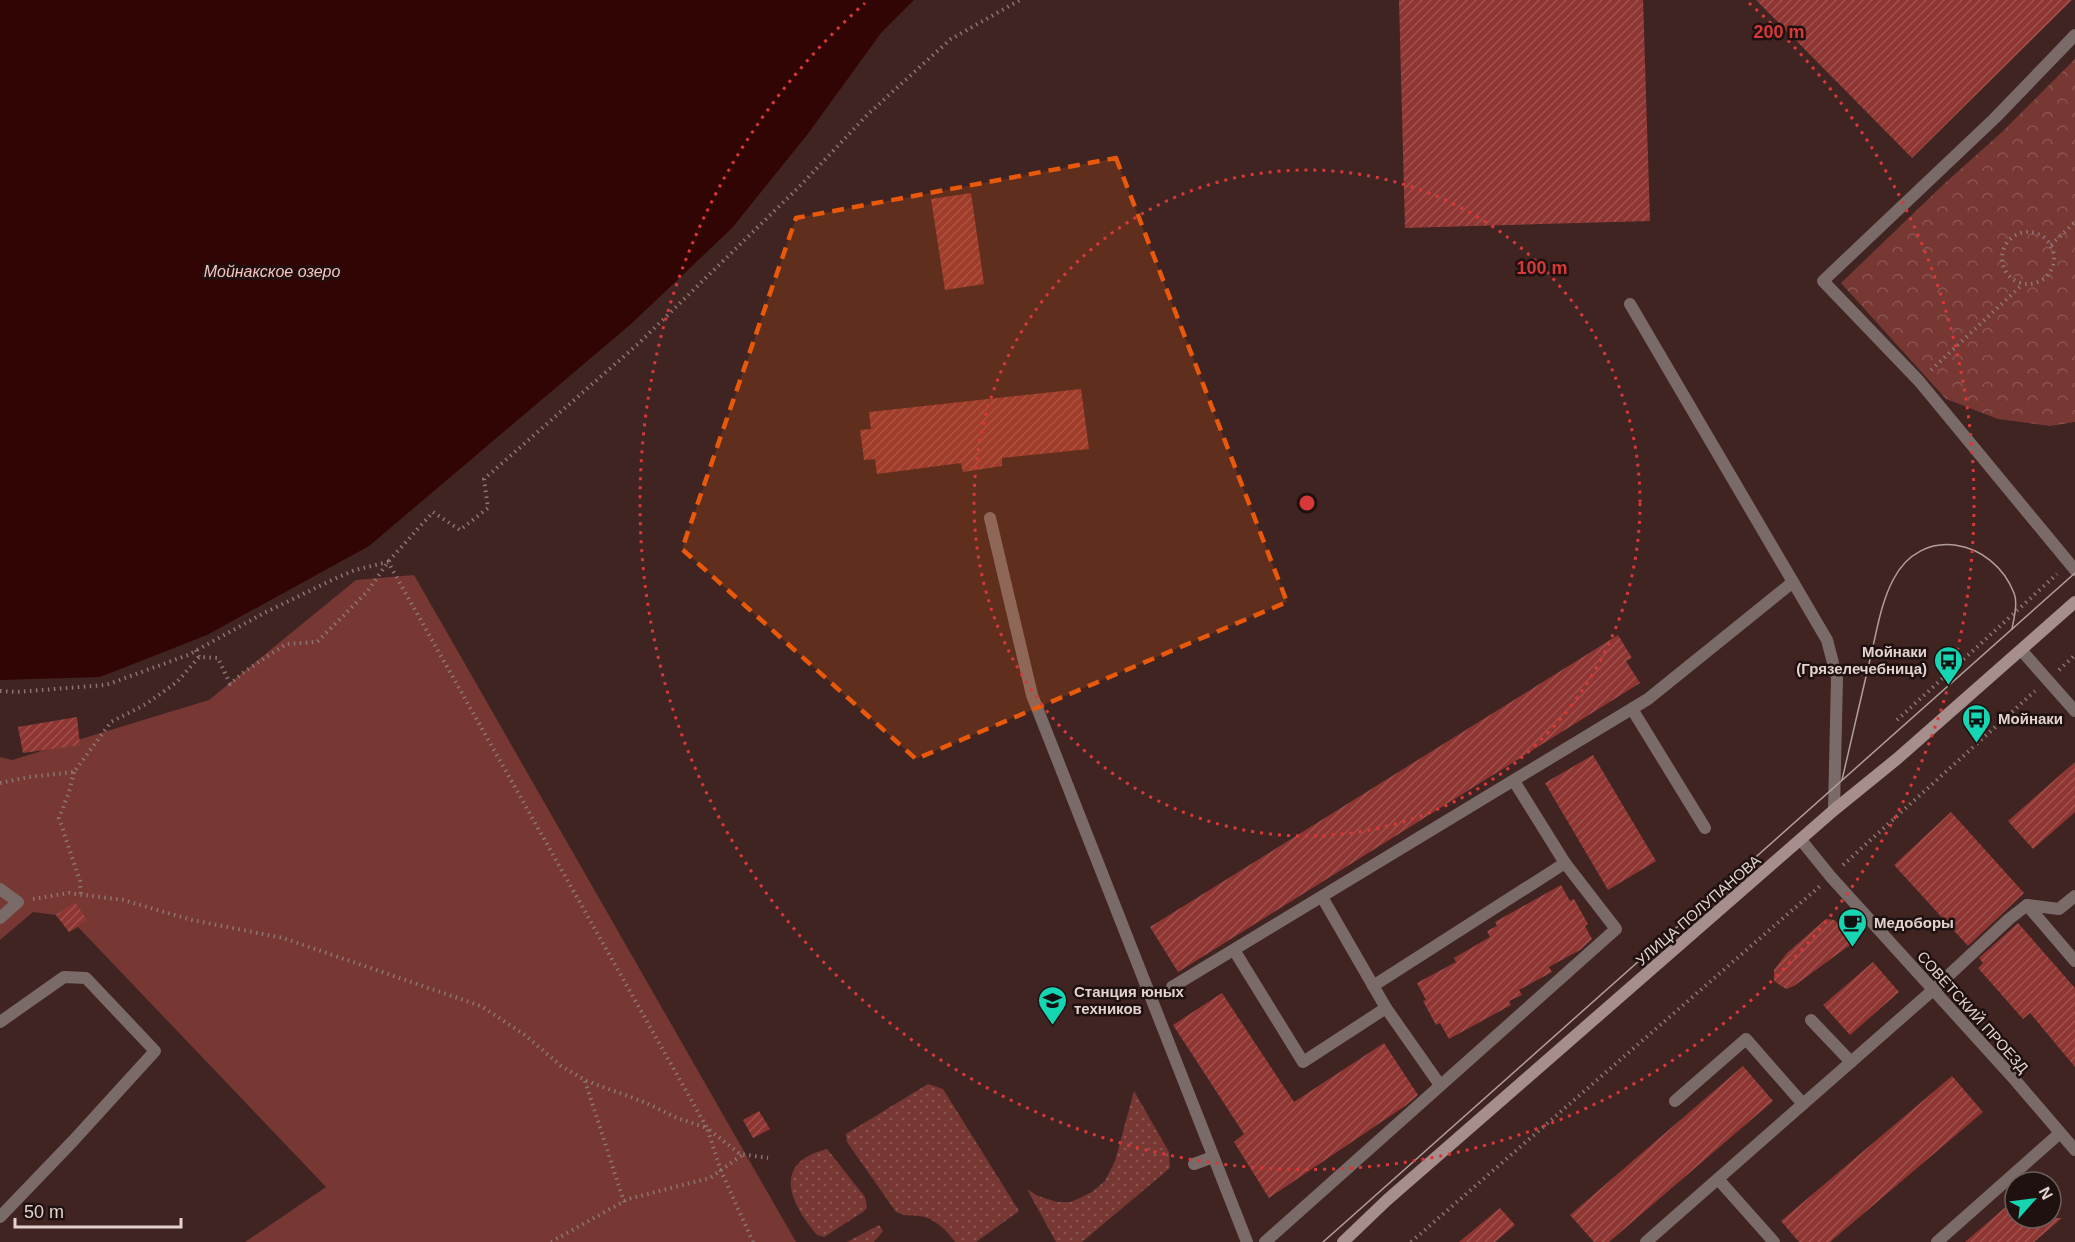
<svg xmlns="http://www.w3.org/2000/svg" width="2075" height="1242" font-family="Arial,sans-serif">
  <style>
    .grass { fill: url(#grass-dots) }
    .forest { fill: url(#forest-crowns) }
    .park { fill: #773834 }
    .water { fill: #320505 }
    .building { fill: url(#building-hatch) }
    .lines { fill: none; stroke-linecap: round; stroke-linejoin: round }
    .path { stroke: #8c7573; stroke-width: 4; stroke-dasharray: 1.5 4.5; stroke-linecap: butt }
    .lane { stroke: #7a6b69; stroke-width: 12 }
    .street { stroke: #7a6b69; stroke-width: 12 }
    .secondary { stroke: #a58e8b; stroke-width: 12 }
    .tram { stroke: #b29d9b; stroke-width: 1.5 }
    .marked { fill: #e8590c; fill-opacity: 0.2; stroke: #e8590c; stroke-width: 4.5; stroke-dasharray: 12 8; stroke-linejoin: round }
    .ring { fill: none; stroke: #d73939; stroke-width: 3; stroke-dasharray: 3 6 }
    .labels { text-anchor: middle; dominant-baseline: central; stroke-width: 5; stroke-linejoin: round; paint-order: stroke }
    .poi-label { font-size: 15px; font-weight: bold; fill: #e4d2cf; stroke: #1e1110; text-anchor: start }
    .street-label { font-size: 15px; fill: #e4d2cf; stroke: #1e1110 }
    .water-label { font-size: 16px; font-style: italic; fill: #f8c3be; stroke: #1e1110 }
    .centre { fill: #d73939; stroke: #1e1110; stroke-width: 3 }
    .ring-label { font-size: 18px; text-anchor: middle; font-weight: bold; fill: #d73939; stroke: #1e1110; stroke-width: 5; stroke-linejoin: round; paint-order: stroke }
  </style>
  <defs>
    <pattern id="grass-dots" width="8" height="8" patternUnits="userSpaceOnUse" patternTransform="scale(1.5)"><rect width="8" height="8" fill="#773834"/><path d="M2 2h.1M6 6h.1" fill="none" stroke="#8a5450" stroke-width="1.8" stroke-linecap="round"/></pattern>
    <pattern id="forest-crowns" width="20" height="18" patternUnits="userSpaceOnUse" patternTransform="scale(1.5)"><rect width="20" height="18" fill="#773834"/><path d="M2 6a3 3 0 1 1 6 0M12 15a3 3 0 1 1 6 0" fill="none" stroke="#8a5450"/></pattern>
    <pattern id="building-hatch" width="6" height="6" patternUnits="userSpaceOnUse" patternTransform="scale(1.5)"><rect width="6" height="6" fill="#8f3632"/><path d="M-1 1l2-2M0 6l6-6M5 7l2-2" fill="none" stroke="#9f524f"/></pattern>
  </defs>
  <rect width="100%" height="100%" fill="#3f2422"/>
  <!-- grass -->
  <g class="grass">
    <path d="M928,1084L943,1089L1019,1211L976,1242H955C948,1232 937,1221 925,1217C914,1214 909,1218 896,1212L847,1142L846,1134Z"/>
    <polygon points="1134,1091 1169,1152 1170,1168 1082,1242 1056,1242 1027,1189 1038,1196 1057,1202 1071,1202 1092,1192 1105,1181 1115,1161"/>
    <path d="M827,1149L865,1197L867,1208L863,1212L824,1237L817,1235C790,1203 771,1163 827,1149Z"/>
    <polygon points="879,1225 883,1231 874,1242 847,1242"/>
  </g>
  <!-- forest -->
  <polygon class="forest" points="2075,59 2075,422 2050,426 1998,419 1946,399 1841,283 1945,183 2002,132"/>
  <!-- park -->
  <polygon class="park" points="414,575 796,1242 245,1242 326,1187 78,927 69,932 56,915 33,912 0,940 0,757 12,760 209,700 356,580"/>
  <!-- water -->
  <polygon class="water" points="0,0 914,0 881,33 807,135 732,228 631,324 369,546 207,635 100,677 0,680"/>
  <!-- building -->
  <g class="building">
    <polygon points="1399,0 1643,0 1650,221 1405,228"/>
    <polygon points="1756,0 2072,0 1912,158"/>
    <polygon points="971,193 984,284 945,290 931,199"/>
    <polygon points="1081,389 1089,449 1002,458 1002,466 963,472 961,463 877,474 875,459 864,460 860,430 871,429 869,412"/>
    <polygon points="1618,635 1632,658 1626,661 1640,683 1178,972 1150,927"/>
    <polygon points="77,717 80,745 23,753 18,727"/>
    <polygon points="1593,755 1656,861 1608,890 1545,783"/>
    <polygon points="2075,762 2075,812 2033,849 2008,821"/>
    <polygon points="1951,812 2024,893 1968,946 1894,865"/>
    <polygon points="1561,885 1570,901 1574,899 1588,924 1585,926 1592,939 1580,950 1549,967 1552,972 1519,990 1522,995 1509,1001 1511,1005 1449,1039 1440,1023 1436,1025 1423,1001 1426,1000 1417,983 1456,962 1454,958 1490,937 1487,931 1497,926 1495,922"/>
    <polygon points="75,902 87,920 69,932 56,915"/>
    <polygon points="1826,919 1834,920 1843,927 1854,942 1794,986 1786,989 1774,981 1774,970 1787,953"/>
    <polygon points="2018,923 2075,988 2075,1067 2030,1013 2023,1019 1978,968 1983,963 1979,958"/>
    <polygon points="1873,962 1899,992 1850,1035 1823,1005"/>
    <polygon points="1222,993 1294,1102 1384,1043 1418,1095 1405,1106 1269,1198 1234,1142 1244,1134 1173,1025"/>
    <polygon points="1743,1066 1773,1101 1609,1242 1594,1242 1570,1215"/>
    <polygon points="1952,1076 1983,1112 1830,1242 1799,1242 1781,1221"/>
    <polygon points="759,1111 770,1129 753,1138 743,1120"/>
    <polygon points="2015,1199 2015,1218 2062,1218 2034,1242 1965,1242"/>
    <polygon points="1500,1208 1515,1225 1495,1242 1459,1242"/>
  </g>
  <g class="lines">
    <!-- path -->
    <g class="path">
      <circle cx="2028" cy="258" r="26"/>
      <polyline points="2051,245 2075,222"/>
      <polyline points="1931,370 2023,284"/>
      <polyline points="196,650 199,657 218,658 230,684 244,672 286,644 317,642 367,592 388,562 433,512 460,530 488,508 484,479 638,344 801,185 867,115 922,65 951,39 1020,0"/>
      <polyline points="2059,670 2075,655"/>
      <polyline points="0,691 16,692 106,685 188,655 264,613 332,580 355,570 388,562 707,1128 740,1154 768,1158"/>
      <polyline points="1897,720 2057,574"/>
      <polyline points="74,772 69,792 59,818 80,881 81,895"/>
      <polyline points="0,783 29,777 74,772 111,722 146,704 177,682 199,657"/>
      <polyline points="1843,865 2035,691"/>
      <polyline points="33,899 69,893 123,900 192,920 283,938 481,1006 525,1035 561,1066 587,1081 644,1102 677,1118 707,1128 721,1171 753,1242"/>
      <polyline points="585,1081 624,1202"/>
      <polyline points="551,1242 628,1199 710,1178 742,1155"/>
      <polyline points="1411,1242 1820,886"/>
    </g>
    <!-- lane -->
    <g class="lane">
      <polyline points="2075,35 1995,118 1823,281 1919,381 2075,570"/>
      <polyline points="990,518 1032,695 1247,1242"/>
      <polyline points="2022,651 2075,711"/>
      <polyline points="1632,709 1705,828"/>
      <polyline points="0,889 18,902 0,918"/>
      <polyline points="2027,905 2075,961"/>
      <polyline points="1234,950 1303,1062 1386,1008 1322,897"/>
      <polyline points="1373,986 1565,863 1514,781"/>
      <polyline points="1172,987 1648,699 1793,582"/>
      <polyline points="1386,1008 1440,1085"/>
      <polyline points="1811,1020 1851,1062"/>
      <polyline points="0,1022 64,977 86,978 155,1051 73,1141 0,1217"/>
      <polyline points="1675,1101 1746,1039 1803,1104"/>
      <polyline points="1194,1164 1213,1157"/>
      <polyline points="1718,1179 1774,1242"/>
      <polyline points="1265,1242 1616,929 1565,863"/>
      <polyline points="1646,1242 1933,990 2009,919 2027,905 2059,909 2075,896"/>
      <polyline points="1937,1242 2060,1133"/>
    </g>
    <!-- street -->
    <g class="street">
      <polyline points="1630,304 1827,640 1837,678 1834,810"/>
      <polyline points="1801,840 1831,877 2015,1080 2075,1150"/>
    </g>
    <!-- secondary -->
    <polyline class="secondary" points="1343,1242 1387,1200 1834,810 1898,758 2075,602"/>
    <!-- tram -->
    <g class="tram">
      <path d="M1842,780C1852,738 1861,697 1871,655C1877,630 1881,603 1893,580C1921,524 1993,539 2014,593C2018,603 2014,618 2012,629"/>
      <polyline points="1323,1242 2075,573"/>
    </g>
  </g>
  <!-- marked area -->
  <path class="marked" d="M1116,158L1287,602L916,759L682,549L796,218Z"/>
  <!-- distance rings -->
  <g class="ring">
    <circle cx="1307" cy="503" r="333"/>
    <path d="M1749 3A667 667 0 1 1 865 3"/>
  </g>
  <!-- icons -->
  <defs>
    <symbol id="bus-pin" viewBox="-11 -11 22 30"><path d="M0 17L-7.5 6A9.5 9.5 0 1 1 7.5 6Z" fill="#16d5b3" stroke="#1e1110"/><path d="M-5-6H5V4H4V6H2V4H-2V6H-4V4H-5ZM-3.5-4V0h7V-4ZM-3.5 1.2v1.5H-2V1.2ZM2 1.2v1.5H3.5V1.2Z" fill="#111"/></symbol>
    <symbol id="cafe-pin" viewBox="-11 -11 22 30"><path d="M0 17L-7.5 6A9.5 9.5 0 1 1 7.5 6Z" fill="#16d5b3" stroke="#1e1110"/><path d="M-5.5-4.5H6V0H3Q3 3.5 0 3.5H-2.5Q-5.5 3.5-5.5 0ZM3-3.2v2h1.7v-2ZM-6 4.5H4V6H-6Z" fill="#111"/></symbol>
    <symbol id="university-pin" viewBox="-11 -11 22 30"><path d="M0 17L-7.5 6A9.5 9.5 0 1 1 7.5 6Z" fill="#16d5b3" stroke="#1e1110"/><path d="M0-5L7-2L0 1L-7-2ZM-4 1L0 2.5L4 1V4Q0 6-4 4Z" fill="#111"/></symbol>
  </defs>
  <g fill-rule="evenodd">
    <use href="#bus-pin" x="1932" y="644" width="33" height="45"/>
    <use href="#bus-pin" x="1960" y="702" width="33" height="45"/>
    <use href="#cafe-pin" x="1836" y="906" width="33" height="45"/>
    <use href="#university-pin" x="1036" y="984" width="33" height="45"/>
  </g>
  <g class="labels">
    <!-- poi labels -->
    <g class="poi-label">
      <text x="1927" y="651" text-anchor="end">Мойнаки<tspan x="1927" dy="17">(Грязелечебница)</tspan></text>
      <text x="1998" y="718">Мойнаки</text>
      <text x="1874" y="922">Медоборы</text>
      <text x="1074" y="991">Станция юных<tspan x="1074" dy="17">техников</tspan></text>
    </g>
    <!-- street labels -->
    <g class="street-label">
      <text transform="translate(1698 910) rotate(-41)">УЛИЦА ПОЛУПАНОВА</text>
      <text transform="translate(1973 1012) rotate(48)">СОВЕТСКИЙ ПРОЕЗД</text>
    </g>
    <!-- water labels -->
    <g class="water-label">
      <text x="272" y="271">Мойнакское озеро</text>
    </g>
  </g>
  <circle cx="1307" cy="503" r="9" class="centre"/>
  <g class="ring-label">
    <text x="1779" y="38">200 m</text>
    <text x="1542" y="274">100 m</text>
  </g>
  <!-- north arrow -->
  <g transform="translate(2033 1200) rotate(62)"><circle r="28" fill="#1e1110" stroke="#6d5e5c" stroke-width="1.5"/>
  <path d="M0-4.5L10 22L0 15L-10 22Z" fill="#16d5b3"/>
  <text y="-9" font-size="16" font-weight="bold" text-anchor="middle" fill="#e4d2cf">N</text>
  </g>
  <!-- scale -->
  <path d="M15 1218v9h166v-9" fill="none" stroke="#e4d2cf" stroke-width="3"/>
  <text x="24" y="1218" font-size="18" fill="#e4d2cf" stroke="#1e1110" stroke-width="4.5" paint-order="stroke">50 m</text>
</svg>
